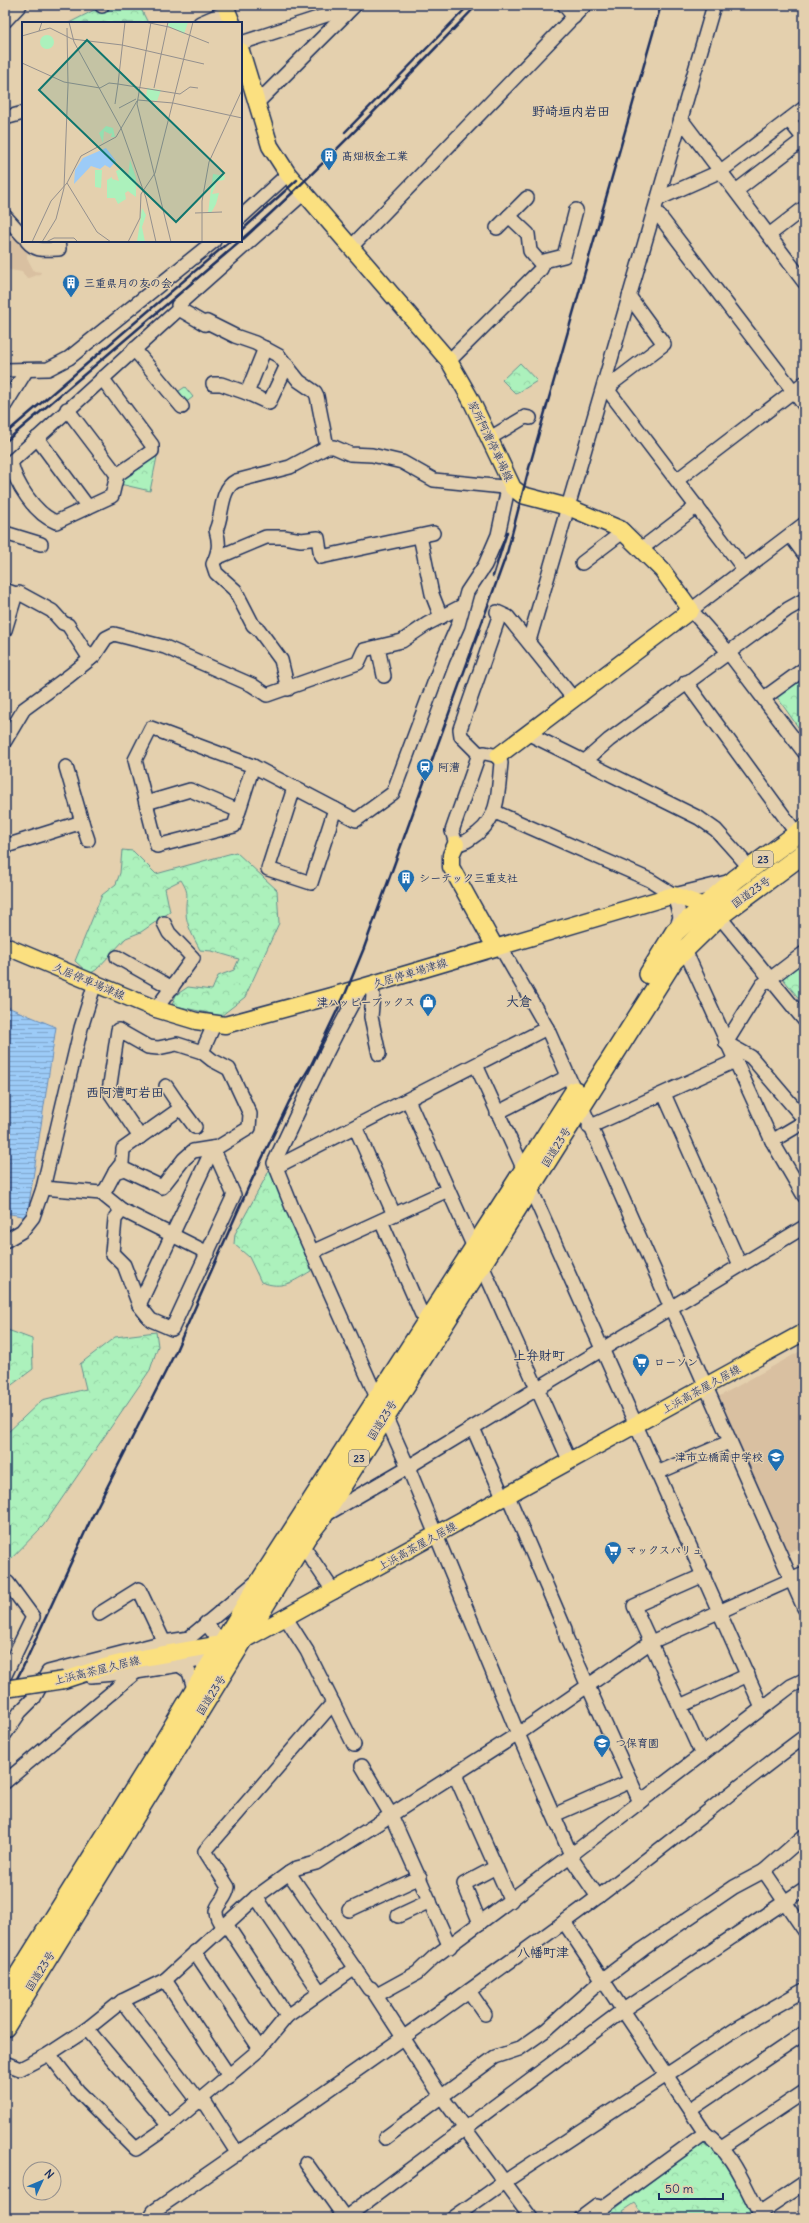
<svg xmlns="http://www.w3.org/2000/svg" width="809" height="2223" font-family="Delius,'Klee One',sans-serif">
  <style>
    .built { fill: #d9c0a1 }
    .forest { fill: url(#forest-crowns); stroke: #64908d }
    .water { fill: url(#water-rules); stroke: #688dba }
    .lines { fill: none; stroke-linecap: round; stroke-linejoin: round }
    .minor-casing { stroke: #1b2f5e; stroke-width: 16 }
    .major-casing { stroke: #1b2f5e; stroke-width: 19 }
    .highway-casing { stroke: #1b2f5e; stroke-width: 22 }
    .minor { stroke: #e4d0ae; stroke-width: 13 }
    .major { stroke: #fbe080; stroke-width: 16 }
    .highway { stroke: #fbe080; stroke-width: 19 }
    .rail { stroke: #1b2f5e; stroke-width: 2.5 }
    .major-bridge-casing { stroke: #1b2f5e; stroke-width: 19; stroke-linecap: butt }
    .major-bridge { stroke: #fbe080; stroke-width: 16 }
    .labels { text-anchor: middle; dominant-baseline: central; stroke-width: 3; stroke-linejoin: round; paint-order: stroke }
    .shield { fill: #e4d0ae; stroke: #575f76; stroke-width: 1 }
    .shield-label { font-size: 10px; font-weight: bold; fill: #1b2f5e }
    .poi-label { font-size: 11px; font-weight: bold; fill: #1b2f5e; stroke: #e4d0ae; text-anchor: start }
    .street-label { font-size: 11px; fill: #1b2f5e; stroke: #e4d0ae }
    .quarter-label { font-size: 13px; font-weight: bold; fill: #1b2f5e; stroke: #e4d0ae }
    .inset-road { fill: none; stroke: #94908e; stroke-width: 1 }
    .view { fill: #0f766e; fill-opacity: 0.15; stroke: #0f766e; stroke-width: 2 }
    .inset-edge { fill: none; stroke: #1b2f5e; stroke-width: 2 }
  </style>
  <defs>
    <pattern id="forest-crowns" width="20" height="18" patternUnits="userSpaceOnUse"><rect width="20" height="18" fill="#acf1bc"/><path d="M2 6a3 3 0 1 1 6 0M12 15a3 3 0 1 1 6 0" fill="none" stroke="#93cfa4"/></pattern>
    <pattern id="water-rules" width="6" height="5" patternUnits="userSpaceOnUse"><rect width="6" height="5" fill="#9ccbf7"/><path d="M0 2.5h6" fill="none" stroke="#7ea5cb"/></pattern>
  </defs>
  <rect width="100%" height="100%" fill="#e4d0ae"/>
  <filter id="ink" filterUnits="userSpaceOnUse"><feTurbulence type="fractalNoise" baseFrequency=".025" numOctaves="2"/><feDisplacementMap in="SourceGraphic" scale="8" xChannelSelector="R" yChannelSelector="G"/><feConvolveMatrix kernelMatrix="1 2 1 2 8 2 1 2 1" color-interpolation-filters="sRGB"/></filter>
  <g filter="url(#ink)">
    <!-- built -->
    <g class="built">
      <polygon points="5,220 28,248 27,258 34,271 41,272 40,274 27,279 22,272 5,269"/>
      <polygon points="804,1349 804,1545 785,1554 716,1400 718,1397"/>
    </g>
    <!-- forest -->
    <g class="forest">
      <polygon points="104,5 139,5 148,23 69,23"/>
      <polygon points="520,363 537,381 516,394 502,380"/>
      <polygon points="185,387 193,397 184,404 176,393"/>
      <polygon points="158,452 150,491 120,484 121,478"/>
      <polygon points="804,675 804,725 798,727 777,697 777,695"/>
      <path d="M122,850L133,851L156,874L236,852L277,890L279,923L245,997L221,1016L172,1005L176,995L188,987L212,990L218,976L234,970L239,959L212,951L200,950C194,938 186,925 186,912C185,895 191,896 181,880L165,888L170,912L141,932L126,938L96,970L89,974L75,961L102,895L116,884L120,873Z"/>
      <polygon points="804,959 804,1005 781,976"/>
      <path d="M269,1171L277,1180L304,1248L311,1271C292,1282 283,1290 261,1282L249,1257L234,1244L235,1234Z"/>
      <polygon points="5,1329 32,1339 33,1369 5,1390"/>
      <polygon points="156,1332 158,1346 150,1370 43,1526 5,1565 5,1435 42,1400 86,1389 80,1364 115,1337"/>
      <polygon points="702,2143 708,2143 734,2174 757,2218 684,2218 680,2214 674,2218 646,2218 635,2203 623,2211 627,2218 596,2218 616,2208"/>
    </g>
    <!-- water -->
    <polygon class="water" points="5,1006 56,1027 27,1217 5,1213"/>
    <g class="lines">
      <defs>
        <g id="minor">
          <polyline points="101,5 102,6"/>
          <polyline points="564,5 574,17"/>
          <polyline points="5,21 20,5"/>
          <polyline points="200,23 228,11"/>
          <polyline points="241,43 339,11 345,15"/>
          <polyline points="256,104 355,5"/>
          <polyline points="5,118 23,113"/>
          <polyline points="681,119 804,282"/>
          <polyline points="789,120 804,139"/>
          <polyline points="736,191 804,139"/>
          <polyline points="658,199 721,171 804,108"/>
          <polyline points="655,210 804,405"/>
          <polyline points="5,216 23,236"/>
          <polyline points="509,216 528,234 530,251 542,265"/>
          <polyline points="241,217 288,174"/>
          <polyline points="497,228 527,198"/>
          <polyline points="769,235 804,208"/>
          <path d="M27,241C36,252 45,249 59,249L58,241"/>
          <polyline points="352,246 585,5"/>
          <polyline points="179,309 178,305 305,192"/>
          <polyline points="265,348 247,393 269,403 287,365"/>
          <polyline points="134,349 182,407"/>
          <polyline points="449,361 541,269 544,261 564,256 576,210"/>
          <polyline points="5,370 48,369 69,358 214,241"/>
          <polyline points="213,384 221,384 247,393"/>
          <polyline points="604,385 744,569"/>
          <polyline points="608,391 614,382 664,344 629,296"/>
          <polyline points="5,405 26,371"/>
          <polyline points="67,409 117,475"/>
          <polyline points="37,438 88,507"/>
          <polyline points="490,438 525,417 530,418"/>
          <path d="M11,462C15,483 35,514 56,522L112,496L117,475L152,451V445L102,378"/>
          <polyline points="5,464 11,462 179,309 205,324 207,322 235,336 255,343 279,356 299,381 315,392 317,396 327,447"/>
          <polyline points="677,480 804,383"/>
          <polyline points="804,524 691,610 728,652 804,752"/>
          <polyline points="5,533 41,544"/>
          <polyline points="790,535 804,554"/>
          <polyline points="420,536 432,594 441,617"/>
          <polyline points="641,549 697,506"/>
          <polyline points="216,558 266,537 284,537 301,540 318,538 321,557 433,533"/>
          <polyline points="582,563 624,531"/>
          <polyline points="5,590 16,594 5,630"/>
          <polyline points="16,594 19,593 52,611 63,623 68,625 90,659"/>
          <polyline points="497,612 508,617 573,698"/>
          <polyline points="529,641 714,5"/>
          <polyline points="378,647 384,676"/>
          <polyline points="686,682 797,834"/>
          <path d="M288,689L281,660L259,630L253,625L235,590L216,573L213,564C219,551 220,544 216,530C223,515 220,489 236,481L290,467L327,447H334L350,454L372,455L402,462L434,480L513,488"/>
          <polyline points="764,698 804,669"/>
          <polygon points="151,728 253,766 234,826 157,846 135,760"/>
          <polyline points="527,733 699,818 716,830 750,868"/>
          <polyline points="5,741 24,709 69,676 94,656 106,638 114,634 165,647 252,685 267,695 358,663 364,650 402,641 427,624 462,606"/>
          <path d="M485,753L498,756L501,763C498,789 500,816 478,833C470,839 466,843 456,844L452,831L479,754Z"/>
          <polyline points="479,754 461,736 460,729 500,614"/>
          <polyline points="584,762 609,740 788,609 804,600"/>
          <polyline points="253,766 356,820 393,793 443,659 458,625 467,592 485,565 498,535 507,493 513,488"/>
          <polyline points="294,788 268,869 311,883 335,809"/>
          <polyline points="146,803 190,790 239,811"/>
          <polyline points="495,812 650,880 674,895 680,917 675,932"/>
          <polyline points="82,822 88,840"/>
          <polyline points="5,849 9,845 82,822 66,767"/>
          <polyline points="674,895 731,881"/>
          <polyline points="714,912 719,916 804,1020"/>
          <polyline points="500,946 547,1028 804,1608"/>
          <polyline points="684,948 772,1141 804,1196"/>
          <polyline points="117,957 172,988"/>
          <polyline points="370,985 373,995 371,1017 379,1054"/>
          <polyline points="156,1009 193,958 169,933 164,923"/>
          <polyline points="547,1028 276,1167 292,1207 408,1467 518,1734 571,1855 791,1686 804,1680"/>
          <polyline points="726,1043 762,985 804,953"/>
          <polyline points="726,1043 751,1057 804,1119"/>
          <polyline points="476,1065 524,1170"/>
          <polyline points="166,1086 181,1108"/>
          <polyline points="664,1094 740,1265"/>
          <polyline points="408,1100 570,1462"/>
          <polyline points="497,1113 567,1077"/>
          <polyline points="357,1126 357,1131 392,1210 392,1215"/>
          <polyline points="589,1127 735,1061"/>
          <polyline points="140,1137 109,1091 118,1030 148,1047 158,1048 177,1044 202,1052"/>
          <polyline points="772,1141 804,1122"/>
          <path d="M276,1167L274,1163C302,1104 329,1044 361,988"/>
          <polyline points="115,1172 122,1163 123,1149 181,1108 195,1127"/>
          <polyline points="530,1187 762,1708"/>
          <polyline points="43,1188 101,1193 106,1189 115,1172 124,1169 162,1187 184,1159 193,1151 218,1147 249,1128 250,1114 229,1069 212,1060 202,1052 214,1025"/>
          <polyline points="101,1193 122,1210 115,1219 112,1253 124,1265 139,1305 151,1320 172,1329 234,1195 213,1148"/>
          <polyline points="122,1210 208,1253"/>
          <polyline points="381,1221 426,1324"/>
          <polyline points="5,1241 22,1231 33,1217 43,1188 81,1028 95,983"/>
          <polyline points="312,1252 448,1190"/>
          <polyline points="139,1305 213,1148"/>
          <polyline points="473,1428 504,1499"/>
          <polyline points="657,1473 729,1442"/>
          <polyline points="508,1496 565,1629 566,1637 640,1802"/>
          <polyline points="322,1517 408,1467 804,1227"/>
          <polyline points="301,1546 307,1552 334,1592"/>
          <polyline points="5,1585 8,1583 33,1617 5,1675"/>
          <polyline points="99,1614 139,1589 164,1642"/>
          <polyline points="206,1623 227,1651"/>
          <polyline points="179,1665 189,1672 195,1692"/>
          <polyline points="91,1676 136,1672 179,1665 204,1659 217,1650"/>
          <polyline points="333,1703 354,1745"/>
          <polyline points="680,1706 748,1675"/>
          <polyline points="5,1734 20,1712 34,1698 48,1672 164,1642 189,1638 255,1583"/>
          <polyline points="702,1755 634,1606 704,1575"/>
          <polyline points="362,1766 391,1815 450,1947"/>
          <polyline points="455,1775 511,1901"/>
          <polyline points="5,1782 136,1672"/>
          <polyline points="554,1815 631,1781"/>
          <polyline points="570,1856 598,1897"/>
          <polyline points="764,1871 804,1930"/>
          <polyline points="289,1873 369,1989"/>
          <polyline points="256,1897 320,1992"/>
          <polyline points="349,1910 420,1877"/>
          <polyline points="398,1916 430,1901"/>
          <path d="M564,1922L705,2133C736,2156 744,2187 762,2218"/>
          <polyline points="480,1923 464,1884 496,1867"/>
          <polyline points="226,1924 287,2016"/>
          <path d="M223,1927C206,1905 225,1906 228,1887L205,1851L333,1703L307,1651L286,1618"/>
          <polyline points="195,1952 260,2049"/>
          <polyline points="165,1980 229,2076"/>
          <polyline points="371,1988 441,2096 531,2218"/>
          <polyline points="469,1991 485,2014"/>
          <polyline points="377,1995 417,1973 434,1957 571,1855"/>
          <polyline points="122,2001 199,2102 206,2104 238,2154"/>
          <polyline points="87,2029 169,2126"/>
          <polyline points="49,2054 78,2091 136,2149 169,2126 260,2049 287,2016 355,1968"/>
          <polyline points="5,2063 20,2069 49,2054 87,2029 122,2001 165,1980 256,1897 289,1873 297,1868 316,1863 391,1815 518,1734 651,1642 804,1574"/>
          <polyline points="690,2110 804,2033"/>
          <polyline points="385,2138 495,2057 519,2049 546,2030 602,1980 643,1949 734,1887 764,1871 804,1836"/>
          <polyline points="720,2148 804,2092"/>
          <polyline points="306,2163 345,2218"/>
          <polyline points="759,2213 804,2183"/>
          <path d="M150,2218L154,2211C292,2116 429,2021 564,1922C646,1863 723,1797 804,1737"/>
          <polyline points="345,2218 622,2011 804,1889"/>
          <polyline points="453,2218 504,2182 736,2029 804,1990"/>
          <polyline points="581,2218 597,2206 602,2208 705,2133"/>
        </g>
        <g id="major">
          <polyline points="225,5 232,23"/>
          <polyline points="241,51 270,146 288,174 449,361 470,398 513,488 522,495 568,507 620,529 662,570 691,610 498,756"/>
          <polyline points="456,844 451,855 451,867 495,947"/>
          <polyline points="5,946 156,1009 196,1021 225,1025 346,992 674,895 704,906"/>
          <polyline points="64,1680 104,1667 137,1659 244,1640 804,1332"/>
        </g>
        <g id="highway">
          <polyline points="649,974 675,932 736,879 804,829"/>
          <polyline points="5,1997 161,1747 263,1577 575,1091"/>
          <polyline points="5,2027 307,1536 322,1517 673,961 719,916 804,853"/>
        </g>
      </defs>
      <!-- minor casing -->
      <use href="#minor" class="minor-casing"/>
      <!-- major casing -->
      <use href="#major" class="major-casing"/>
      <!-- highway casing -->
      <use href="#highway" class="highway-casing"/>
      <!-- minor -->
      <use href="#minor" class="minor"/>
      <!-- major -->
      <use href="#major" class="major"/>
      <!-- highway -->
      <use href="#highway" class="highway"/>
      <!-- rail -->
      <g class="rail">
        <polyline points="345,132 469,5"/>
        <polyline points="241,231 297,180"/>
        <path d="M241,241C323,166 400,85 477,5"/>
        <polyline points="5,434 230,241"/>
        <polyline points="5,442 241,241"/>
        <polyline points="493,576 507,532"/>
        <polyline points="5,1701 23,1667 91,1519 175,1353 248,1188 289,1102 311,1065 346,992 364,948 507,553 529,468 661,5"/>
      </g>
      <defs>
        <polyline id="major-bridge" points="5,1689 64,1680"/>
      </defs>
      <!-- major-bridge casing -->
      <use href="#major-bridge" class="major-bridge-casing"/>
      <!-- major-bridge -->
      <use href="#major-bridge" class="major-bridge"/>
    </g>
  </g>
  <!-- icons -->
  <defs>
    <symbol id="building-pin" viewBox="-11 -11 22 30"><path d="M0 17L-7.5 6A9.5 9.5 0 1 1 7.5 6Z" fill="#1f6fb2" stroke="#e4d0ae"/><path d="M-4-6H4V6H1V3H-1V6H-4ZM-2.5-4.3h1.7v1.8h-1.7ZM.8-4.3h1.7v1.8H.8ZM-2.5-1h1.7V.8h-1.7ZM.8-1h1.7V.8H.8Z" fill="#fff"/></symbol>
    <symbol id="station-pin" viewBox="-11 -11 22 30"><path d="M0 17L-7.5 6A9.5 9.5 0 1 1 7.5 6Z" fill="#1f6fb2" stroke="#e4d0ae"/><path d="M-3-6H3Q5-6 5-4V2Q5 4 3 4L4.5 6H3L1.5 4h-3L-3 6H-4.5L-3 4Q-5 4-5 2V-4Q-5-6-3-6ZM-3.5-4v3h7v-3ZM-3.5 1v1.5H-2V1ZM2 1v1.5H3.5V1Z" fill="#fff"/></symbol>
    <symbol id="shop-pin" viewBox="-11 -11 22 30"><path d="M0 17L-7.5 6A9.5 9.5 0 1 1 7.5 6Z" fill="#1f6fb2" stroke="#e4d0ae"/><path d="M-5-2.5h2.3a2.7 3.5 0 0 1 5.4 0H5L5.5 6h-11ZM-1.5-2.5h3a1.5 2.3 0 0 0-3 0Z" fill="#fff"/></symbol>
    <symbol id="supermarket-pin" viewBox="-11 -11 22 30"><path d="M0 17L-7.5 6A9.5 9.5 0 1 1 7.5 6Z" fill="#1f6fb2" stroke="#e4d0ae"/><path d="M-6-5.5h2.5l.6 2H6L4.5 2H-2.5L-4.4-4H-6ZM-1.5 3.2a1.3 1.3 0 1 0 .1 0ZM3 3.2a1.3 1.3 0 1 0 .1 0Z" fill="#fff"/></symbol>
    <symbol id="school-pin" viewBox="-11 -11 22 30"><path d="M0 17L-7.5 6A9.5 9.5 0 1 1 7.5 6Z" fill="#1f6fb2" stroke="#e4d0ae"/><path d="M0-5L7-2L0 1L-7-2ZM-4 1L0 2.5L4 1V4Q0 6-4 4Z" fill="#fff"/></symbol>
  </defs>
  <g fill-rule="evenodd">
    <use href="#building-pin" x="319" y="146" width="20" height="27"/>
    <use href="#building-pin" x="61" y="273" width="20" height="27"/>
    <use href="#station-pin" x="415" y="757" width="20" height="27"/>
    <use href="#building-pin" x="396" y="868" width="20" height="27"/>
    <use href="#shop-pin" x="418" y="992" width="20" height="27"/>
    <use href="#supermarket-pin" x="631" y="1352" width="20" height="27"/>
    <use href="#school-pin" x="766" y="1447" width="20" height="27"/>
    <use href="#supermarket-pin" x="603" y="1540" width="20" height="27"/>
    <use href="#school-pin" x="592" y="1733" width="20" height="27"/>
  </g>
  <g class="labels">
    <!-- shield labels -->
    <g class="shield">
      <rect x="753" y="851" width="20" height="16" rx="3"/>
      <rect x="349" y="1450" width="20" height="16" rx="3"/>
    </g>
    <g class="shield-label">
      <text x="763" y="859">23</text>
      <text x="359" y="1458">23</text>
    </g>
    <!-- poi labels -->
    <g class="poi-label">
      <text x="342" y="156">髙畑板金工業</text>
      <text x="84" y="283">三重県月の友の会</text>
      <text x="438" y="767">阿漕</text>
      <text x="419" y="878">シーテック三重支社</text>
      <text x="415" y="1002" text-anchor="end">津ハッピーブックス</text>
      <text x="654" y="1362">ローソン</text>
      <text x="763" y="1457" text-anchor="end">津市立橋南中学校</text>
      <text x="626" y="1550">マックスバリュ</text>
      <text x="615" y="1743">つ保育園</text>
    </g>
    <!-- street labels -->
    <g class="street-label">
      <text transform="translate(491 441) rotate(64)">家所阿漕停車場線</text>
      <text transform="translate(751 892) rotate(-36)">国道23号</text>
      <text transform="translate(410 973) rotate(-17)">久居停車場津線</text>
      <text transform="translate(89 981) rotate(23)">久居停車場津線</text>
      <text transform="translate(556 1147) rotate(-58)">国道23号</text>
      <text transform="translate(701 1389) rotate(-29)">上浜高茶屋久居線</text>
      <text transform="translate(382 1420) rotate(-58)">国道23号</text>
      <text transform="translate(417 1546) rotate(-29)">上浜高茶屋久居線</text>
      <text transform="translate(97 1670) rotate(-14)">上浜高茶屋久居線</text>
      <text transform="translate(211 1695) rotate(-58)">国道23号</text>
      <text transform="translate(40 1971) rotate(-58)">国道23号</text>
    </g>
    <!-- quarter labels -->
    <g class="quarter-label">
      <text x="571" y="111">野崎垣内岩田</text>
      <text x="519" y="1001">大倉</text>
      <text x="125" y="1092">西阿漕町岩田</text>
      <text x="539" y="1355">上弁財町</text>
      <text x="543" y="1952">八幡町津</text>
    </g>
  </g>
  <!-- overview -->
  <g transform="translate(22 22)">
    <rect width="220" height="220" fill="#e4d0ae"/>
    <path d="M18 20a7 7 0 1 1 14 0a7 7 0 1 1-14 0Z" fill="#acf1bc"/>
    <path d="M147,0H166L162,12L146,4ZM125,66L139,68L135,79L124,78ZM84,104L91,106L93,115H89L90,111L88,112L82,109L81,121L77,111ZM108,138L114,156V175L106,169L103,171L104,177L96,182L93,176H85V158L90,155V157L97,159L94,149L101,146L106,155ZM73,148H80L79,166L73,165ZM191,152L203,154L202,158L190,160L194,162L190,172L197,171L194,182L189,191H186ZM120,186L124,193L120,205L123,220H115Z" fill="#acf1bc"/>
    <path d="M84,126L94,139L88,146L83,143L78,147L69,144L52,162L53,148L61,136Z" fill="#9ccbf7"/>
    <path class="inset-road" d="M47,0L52,20L99,106L124,176L134,220M103,0L96,62L158,72L168,65L176,66M123,0L147,5L187,21M129,0L115,82L149,220M17,9L28,6L50,17L100,23L182,42M0,14L17,9L20,0M0,41L42,60L78,66L87,61L96,62L93,82M132,66L146,0M116,78L151,81L220,96M97,86L114,77M45,161L75,210L89,220M173,191L200,190M10,220L29,179L45,161L59,134L94,115L115,79M20,220L34,197L42,166L46,63L45,6M24,220L32,216H52L56,220M106,220L118,196L119,172L133,151L171,0M180,220V179L187,140L220,68"/>
    <path class="view" d="M65,18L202,151L154,200L17,68Z"/>
    <rect width="220" height="220" class="inset-edge"/>
  </g>
  <!-- margin -->
  <rect width="809" height="2223" fill="none" stroke="#e4d0ae" stroke-width="20"/>
  <rect x="10" y="10" width="789" height="2203" fill="none" stroke="#1b2f5e" stroke-width="1.5" filter="url(#ink)"/>
  <!-- north arrow -->
  <g transform="translate(42 2181) rotate(46)"><circle r="19" fill="#e4d0ae" stroke="#94908e"/>
  <path d="M0-3L7 15L0 10L-7 15Z" fill="#1f6fb2"/>
  <text y="-6" font-size="11" font-weight="bold" text-anchor="middle" fill="#1b2f5e">N</text>
  </g>
  <!-- scale -->
  <path d="M659 2193v6h64v-6" fill="none" stroke="#1b2f5e" stroke-width="2"/>
  <text x="665" y="2193" font-size="12" fill="#1b2f5e" stroke="#e4d0ae" stroke-width="3" paint-order="stroke">50 m</text>
</svg>
